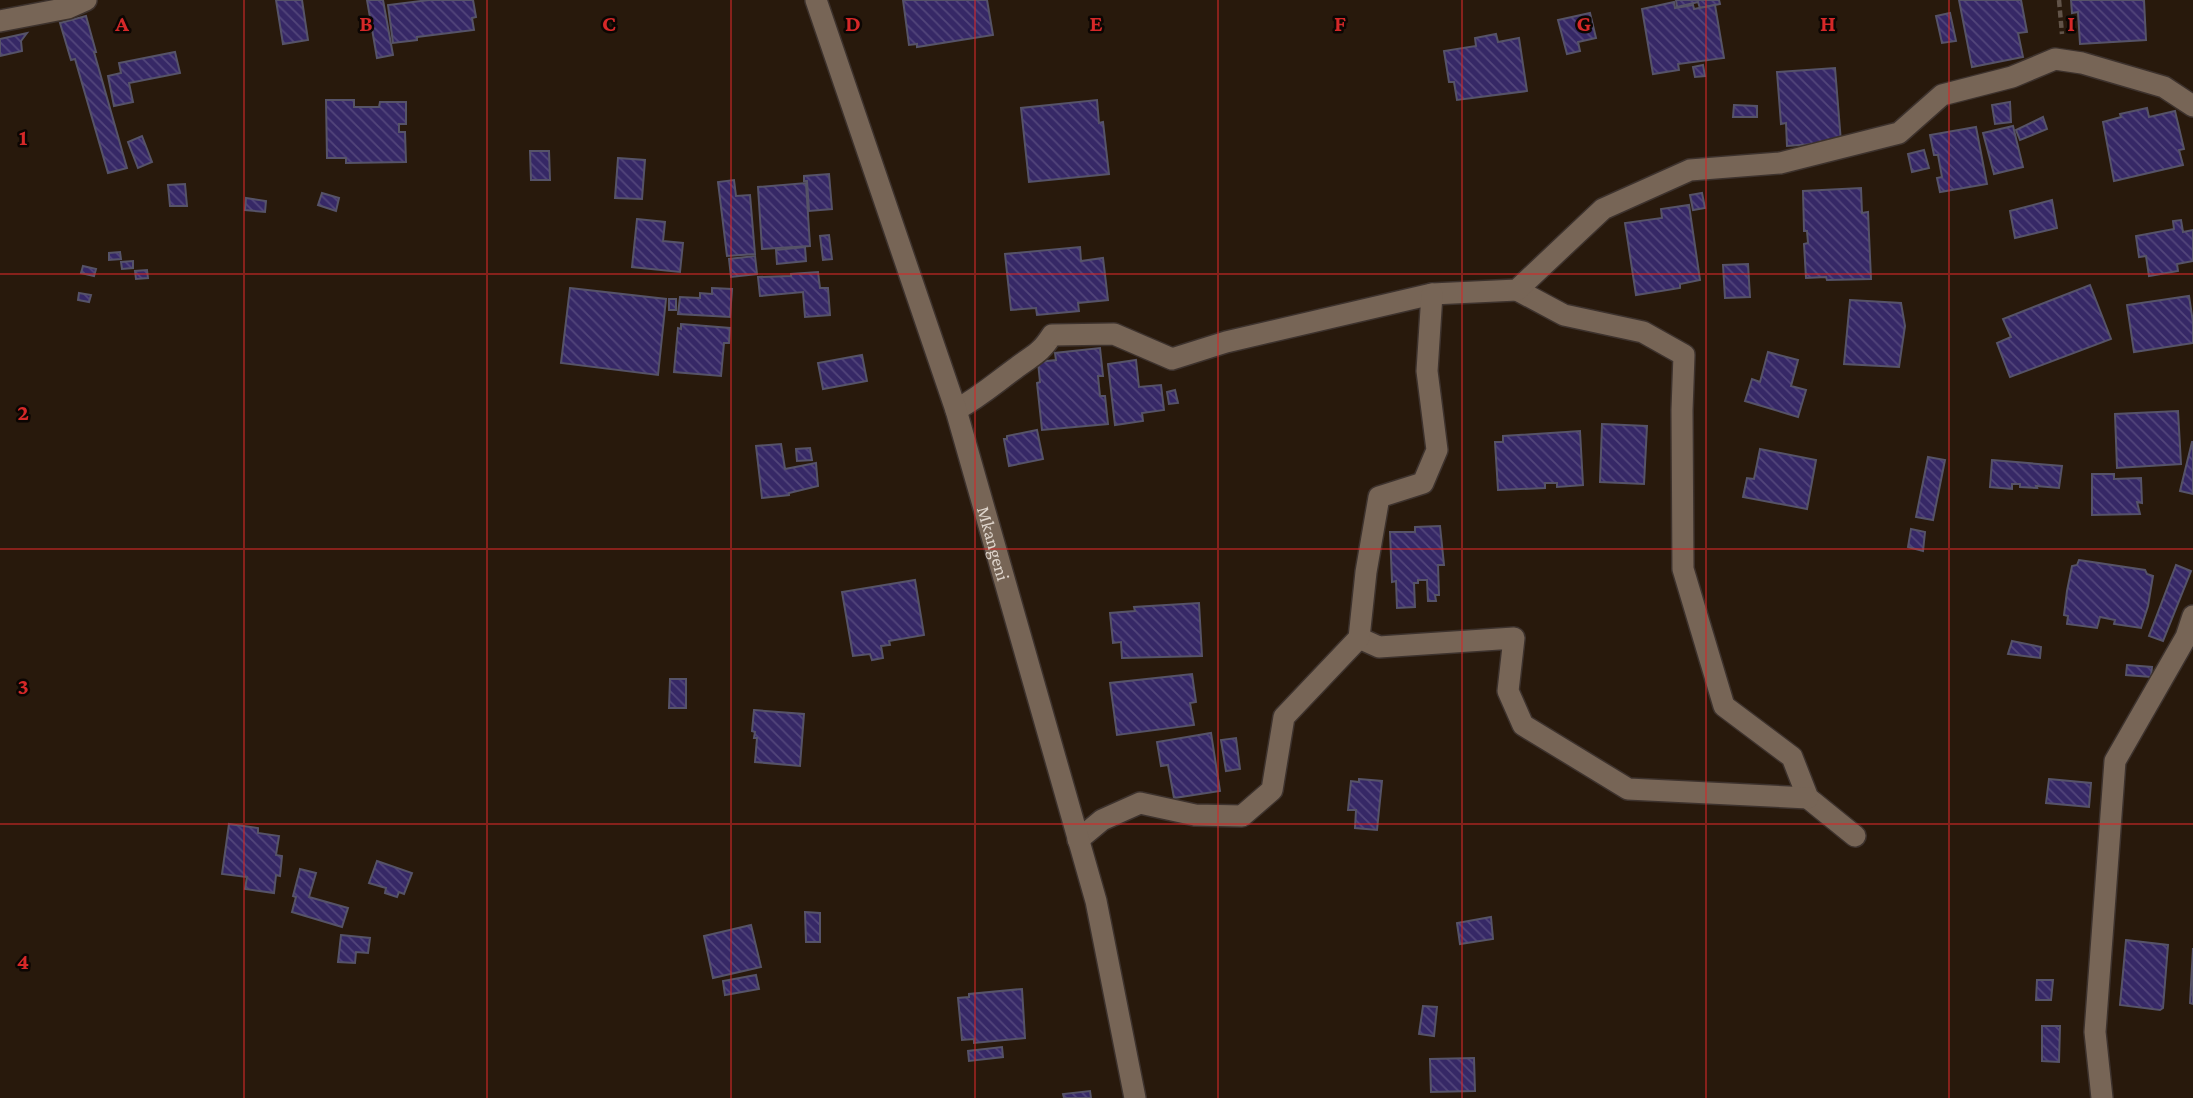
<svg xmlns="http://www.w3.org/2000/svg" width="2193" height="1098" font-family="'Crimson Pro',serif">
  <style>
    .building { fill: url(#building-back-hatch); stroke: #565368; stroke-width: 2 }
    .lines { fill: none; stroke-linecap: round; stroke-linejoin: round }
    .street-casing { stroke: #3d322d; stroke-width: 24 }
    .secondary-casing { stroke: #3d322d; stroke-width: 24 }
    .path { stroke: #615348; stroke-width: 4.5; stroke-dasharray: 7 3.5; stroke-linecap: butt }
    .street { stroke: #776556; stroke-width: 21 }
    .secondary { stroke: #776556; stroke-width: 21 }
    .grid { fill: none; stroke: #d62828; stroke-width: 2; stroke-opacity: 0.55 }
    .labels { text-anchor: middle; dominant-baseline: central; stroke-width: 5; stroke-linejoin: round; paint-order: stroke }
    .street-label { font-size: 19px; fill: #ded4cb; stroke: #0c0603 }
    .grid-label { font-size: 23px; text-anchor: middle; font-weight: bold; fill: #d62828; stroke: #0c0603; stroke-width: 5; stroke-linejoin: round; paint-order: stroke }
  </style>
  <defs>
    <pattern id="building-back-hatch" width="6" height="6" patternUnits="userSpaceOnUse" patternTransform="scale(1.75)"><rect width="6" height="6" fill="#362866"/><path d="M-1 5l2 2M0 0l6 6M5-1l2 2" fill="none" stroke="#53467b"/></pattern>
  </defs>
  <rect width="100%" height="100%" fill="#28190c"/>
  <!-- building -->
  <g class="building">
    <polygon points="276,0 302,0 308,40 283,44"/>
    <polygon points="367,0 383,0 393,55 377,58"/>
    <polygon points="429,0 473,0 476,17 472,18 474,30 417,37 417,40 393,43 388,5"/>
    <polygon points="903,0 987,0 993,35 917,47 917,44 909,45"/>
    <polygon points="1676,0 1719,0 1720,4 1700,8 1698,2 1677,7"/>
    <polygon points="1959,0 2021,0 2027,32 2018,33 2023,57 1972,67"/>
    <polygon points="2071,0 2144,0 2146,40 2080,44 2078,12 2072,13"/>
    <polygon points="1674,2 1675,8 1693,5 1694,9 1715,5 1724,58 1678,64 1679,70 1653,74 1642,9"/>
    <polygon points="1590,13 1596,38 1578,42 1580,51 1567,54 1558,20"/>
    <polygon points="1950,13 1956,41 1942,43 1936,16"/>
    <polygon points="86,16 96,52 94,52 127,168 108,173 75,59 71,60 60,23"/>
    <polygon points="27,33 21,41 22,51 0,56 0,39"/>
    <polygon points="1496,34 1498,42 1519,38 1527,91 1457,100 1454,82 1449,82 1444,51 1476,46 1475,38"/>
    <polygon points="175,52 180,73 129,83 133,102 114,106 108,76 121,73 119,63"/>
    <polygon points="1703,65 1705,76 1695,77 1693,67"/>
    <polygon points="1835,68 1841,142 1787,146 1786,123 1781,124 1777,72"/>
    <polygon points="326,100 354,100 354,107 379,107 380,102 406,102 406,124 399,124 399,132 405,132 406,162 346,163 346,158 327,158"/>
    <polygon points="1097,100 1099,123 1103,122 1109,174 1029,182 1021,108"/>
    <polygon points="2010,102 2011,122 1995,124 1992,105"/>
    <polygon points="1734,105 1757,106 1757,117 1733,117"/>
    <polygon points="2147,108 2149,117 2175,111 2184,149 2179,150 2183,165 2114,181 2103,122 2121,117 2120,114"/>
    <polygon points="2043,117 2047,129 2020,140 2016,130"/>
    <polygon points="2013,126 2023,167 1994,174 1983,133"/>
    <polygon points="1976,127 1987,184 1940,192 1937,178 1942,177 1938,155 1934,155 1930,135"/>
    <polygon points="142,136 152,162 138,168 128,142"/>
    <polygon points="1924,150 1929,168 1912,172 1908,154"/>
    <polygon points="530,151 549,151 550,180 531,180"/>
    <polygon points="618,158 645,160 642,199 615,198"/>
    <polygon points="829,174 832,209 809,211 807,181 804,181 804,176"/>
    <polygon points="734,180 736,196 750,195 755,254 727,256 718,182"/>
    <polygon points="806,183 810,246 762,249 758,187"/>
    <polygon points="185,184 187,206 170,206 168,185"/>
    <polygon points="1861,188 1862,213 1868,212 1871,279 1827,280 1826,277 1806,278 1804,244 1808,243 1807,231 1804,231 1803,191"/>
    <polygon points="322,193 339,198 336,211 318,205"/>
    <polygon points="1702,193 1705,208 1693,210 1690,195"/>
    <polygon points="246,198 266,201 265,212 245,210"/>
    <polygon points="2052,200 2057,228 2015,238 2010,211"/>
    <polygon points="1689,205 1700,280 1680,284 1680,288 1636,295 1625,223 1662,218 1661,209"/>
    <polygon points="637,219 665,222 663,241 683,243 680,272 632,267"/>
    <polygon points="2181,220 2183,232 2193,230 2193,261 2177,264 2178,271 2149,276 2146,256 2139,257 2136,236 2174,229 2173,221"/>
    <polygon points="829,235 832,259 823,260 820,236"/>
    <polygon points="805,247 806,261 777,264 776,250"/>
    <polygon points="1080,247 1081,261 1103,258 1108,300 1078,303 1079,311 1037,315 1036,308 1011,310 1005,254"/>
    <polygon points="120,252 121,259 109,260 109,253"/>
    <polygon points="755,256 757,274 731,277 729,259"/>
    <polygon points="133,261 133,268 122,269 121,262"/>
    <polygon points="1748,264 1750,297 1725,298 1723,265"/>
    <polygon points="83,266 96,269 94,276 81,273"/>
    <polygon points="147,270 148,278 136,279 135,271"/>
    <polygon points="818,272 820,288 828,288 830,315 805,317 803,292 760,296 758,277 791,276 791,274"/>
    <polygon points="2090,285 2111,339 2010,377 1997,343 2011,337 2003,319"/>
    <polygon points="570,288 666,299 658,375 561,363"/>
    <polygon points="712,288 732,289 730,317 678,314 680,297 700,298 700,293 712,294"/>
    <polygon points="79,293 91,295 89,302 78,300"/>
    <polygon points="2189,296 2193,322 2193,343 2134,352 2127,305"/>
    <rect x="669" y="299" width="7" height="11"/>
    <polygon points="1850,300 1901,303 1905,326 1899,367 1844,364"/>
    <polygon points="681,324 730,328 729,343 724,343 721,376 674,372 678,328 681,329"/>
    <polygon points="1100,348 1103,376 1098,376 1100,396 1105,396 1108,424 1042,430 1037,383 1040,382 1038,362 1056,360 1055,353"/>
    <polygon points="1768,352 1798,360 1791,386 1806,390 1798,417 1745,401 1752,379 1760,382"/>
    <polygon points="862,355 867,381 823,389 818,363"/>
    <polygon points="1136,360 1139,387 1161,385 1164,410 1142,413 1143,421 1115,425 1108,364"/>
    <polygon points="1175,390 1178,403 1169,404 1167,392"/>
    <polygon points="2178,411 2181,464 2117,468 2115,414"/>
    <polygon points="1602,424 1647,426 1644,484 1600,482"/>
    <polygon points="1037,430 1043,459 1009,466 1004,439 1007,439 1007,436"/>
    <polygon points="1580,431 1583,485 1557,487 1557,483 1545,483 1545,488 1498,490 1495,442 1503,442 1503,436"/>
    <polygon points="2192,442 2193,442 2193,494 2180,491"/>
    <polygon points="781,444 785,469 816,463 818,486 789,493 789,495 762,498 756,446"/>
    <polygon points="810,448 812,460 797,461 796,449"/>
    <polygon points="1760,449 1816,460 1807,509 1743,497 1747,478 1754,479"/>
    <polygon points="1928,457 1945,460 1933,520 1916,517"/>
    <polygon points="1992,460 2062,466 2059,488 2036,486 2037,488 2020,487 2020,484 2012,484 2012,489 1990,487"/>
    <polygon points="2092,474 2114,474 2114,479 2141,478 2142,503 2137,502 2140,514 2092,515"/>
    <polygon points="1440,526 1444,565 1438,565 1439,595 1435,595 1436,601 1428,601 1427,580 1418,580 1418,583 1414,583 1415,607 1397,608 1396,581 1392,582 1390,532 1415,532 1415,527"/>
    <polygon points="1911,529 1925,532 1923,551 1908,547"/>
    <polygon points="2079,560 2145,570 2147,574 2153,576 2148,606 2141,628 2114,624 2115,620 2100,617 2097,628 2067,624 2068,616 2064,615 2067,591 2072,566 2077,565"/>
    <polygon points="2176,565 2191,571 2163,641 2149,636"/>
    <polygon points="915,580 924,635 889,641 890,645 881,646 883,658 872,660 870,654 853,656 842,592"/>
    <polygon points="1199,603 1202,656 1122,658 1121,642 1113,643 1110,613 1135,611 1134,607"/>
    <polygon points="2012,641 2041,647 2040,658 2008,654"/>
    <polygon points="2127,665 2152,667 2151,677 2126,675"/>
    <polygon points="1192,674 1196,702 1190,703 1194,725 1117,735 1110,683"/>
    <polygon points="670,679 686,679 686,708 669,708"/>
    <polygon points="754,710 804,714 800,766 755,762 757,738 754,738 755,732 752,731"/>
    <polygon points="1211,733 1220,791 1174,798 1168,765 1161,766 1157,742"/>
    <polygon points="1236,738 1240,769 1226,771 1221,740"/>
    <polygon points="1359,779 1382,781 1377,830 1355,828 1356,810 1348,810 1351,781 1359,782"/>
    <polygon points="2049,779 2091,783 2089,807 2046,803"/>
    <polygon points="229,824 258,828 258,833 279,836 276,855 282,856 280,876 276,875 274,893 245,889 247,877 222,874"/>
    <polygon points="377,861 412,873 404,894 399,892 397,897 385,893 386,888 369,883"/>
    <polygon points="300,869 316,873 309,897 348,908 342,927 292,912 296,897 293,896"/>
    <polygon points="805,912 820,913 820,942 806,942"/>
    <polygon points="1491,917 1493,939 1460,944 1457,923"/>
    <polygon points="751,925 761,967 713,978 704,936"/>
    <polygon points="341,935 370,938 368,953 356,952 355,963 338,962"/>
    <polygon points="2126,940 2168,945 2163,1008 2160,1010 2120,1005"/>
    <polygon points="2193,948 2193,1004 2190,1003"/>
    <polygon points="756,975 759,989 725,995 723,981"/>
    <polygon points="2037,980 2053,980 2051,1000 2036,1000"/>
    <polygon points="1022,989 1025,1038 974,1043 974,1039 962,1040 958,998 969,997 969,994"/>
    <polygon points="1423,1006 1437,1007 1434,1036 1419,1034"/>
    <polygon points="2042,1026 2060,1026 2059,1062 2042,1061"/>
    <polygon points="1002,1047 1003,1057 969,1061 968,1051"/>
    <polygon points="1474,1058 1475,1091 1431,1092 1430,1059"/>
    <polygon points="1090,1091 1091,1098 1064,1098 1063,1094"/>
  </g>
  <g class="lines">
    <defs>
      <g id="street">
        <polyline points="0,21 68,8 86,0"/>
        <polyline points="1517,290 1564,315 1643,332 1684,355 1682,410 1683,569 1724,706 1792,757 1808,798 1855,836"/>
        <path d="M956,410C981,396 994,384 1016,368C1033,355 1040,354 1052,335L1114,334L1172,359L1226,342L1432,294L1517,290L1603,209L1690,170L1780,163L1899,133L1942,95L2012,77L2055,59L2082,63L2164,87L2193,106"/>
        <polyline points="1359,638 1379,647 1514,638 1508,691 1523,725 1628,789 1808,798"/>
        <polyline points="1078,840 1102,820 1140,803 1195,815 1242,816 1272,790 1284,717 1359,638 1366,572 1379,497 1423,483 1437,450 1427,371 1432,294"/>
        <polyline points="2102,1098 2095,1032 2115,761 2186,637 2193,616"/>
      </g>
      <g id="secondary">
        <path id="s1" d="M816,0L956,410L1096,901L1135,1098"/>
      </g>
    </defs>
    <!-- street casing -->
    <use href="#street" class="street-casing"/>
    <!-- secondary casing -->
    <use href="#secondary" class="secondary-casing"/>
    <!-- path -->
    <polyline class="path" points="2059,0 2062,34"/>
    <!-- street -->
    <use href="#street" class="street"/>
    <!-- secondary -->
    <use href="#secondary" class="secondary"/>
  </g>
  <!-- grid -->
  <path class="grid" d="M244,0V1098M487,0V1098M731,0V1098M975,0V1098M1218,0V1098M1462,0V1098M1706,0V1098M1949,0V1098M0,274H2193M0,549H2193M0,824H2193"/>
  <g class="labels">
    <!-- street labels -->
    <g class="street-label">
      <text stroke="none"><textPath href="#s1" startOffset="572">Mkangeni</textPath></text>
    </g>
  </g>
  <g class="grid-label">
    <text x="122" y="31">A</text>
    <text x="366" y="31">B</text>
    <text x="609" y="31">C</text>
    <text x="853" y="31">D</text>
    <text x="1096" y="31">E</text>
    <text x="1340" y="31">F</text>
    <text x="1584" y="31">G</text>
    <text x="1828" y="31">H</text>
    <text x="2071" y="31">I</text>
    <text x="23" y="145">1</text>
    <text x="23" y="420">2</text>
    <text x="23" y="694">3</text>
    <text x="23" y="969">4</text>
  </g>
</svg>
